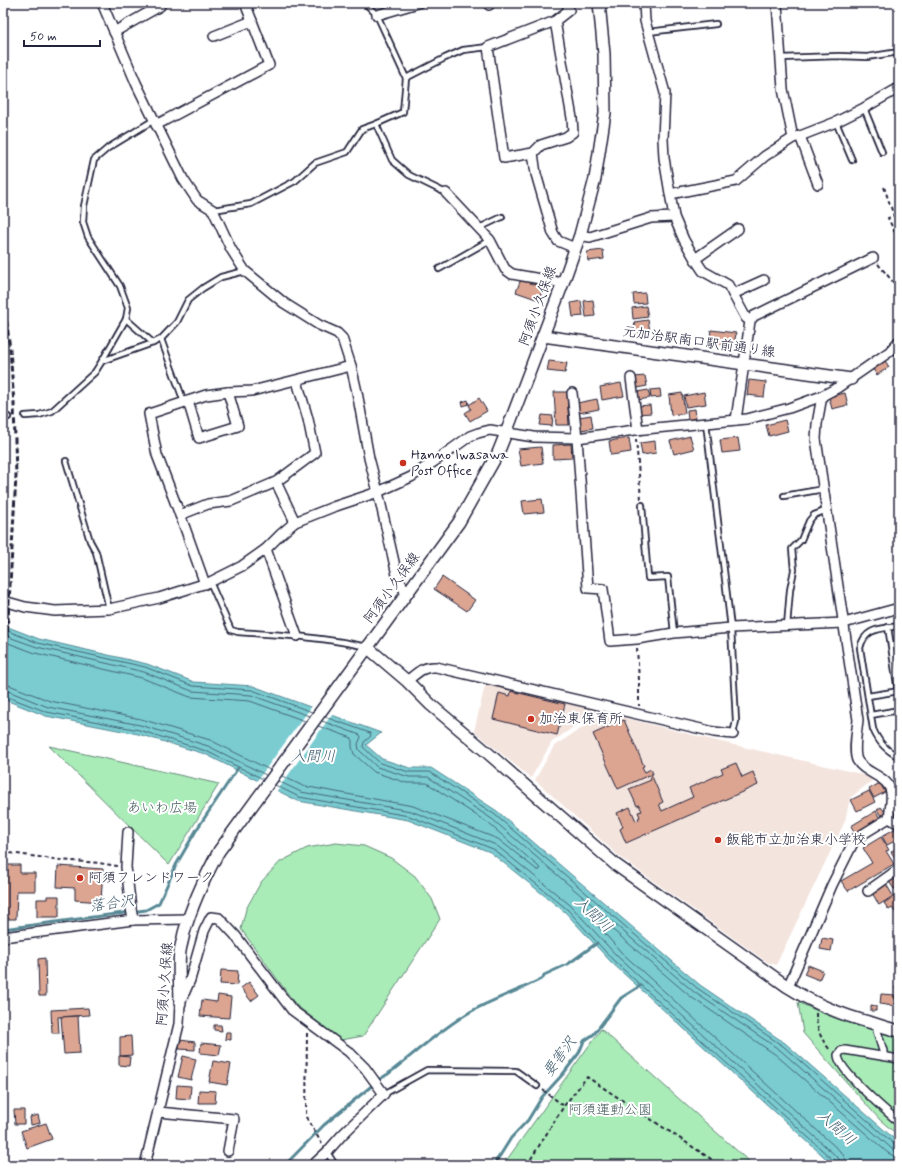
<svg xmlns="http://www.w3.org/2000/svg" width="902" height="1168" font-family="Mynerve,'Klee One',sans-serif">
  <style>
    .built { fill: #f4e4de }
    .green { fill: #a9ecb7; stroke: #668779 }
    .water { fill: #7accd1; stroke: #578895 }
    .pier { fill: #fff }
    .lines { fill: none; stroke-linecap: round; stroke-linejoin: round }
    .shore { stroke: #456677; stroke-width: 1 }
    .stream { stroke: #578895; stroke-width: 3 }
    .building { fill: #dca592; stroke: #22223b }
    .service-casing { stroke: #22223b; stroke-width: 8 }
    .pedestrian-casing { stroke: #22223b; stroke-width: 10 }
    .minor-casing { stroke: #22223b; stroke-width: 12 }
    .tertiary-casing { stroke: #22223b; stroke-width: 14 }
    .path { stroke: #22223b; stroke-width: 2; stroke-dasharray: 4 3; stroke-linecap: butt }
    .service { stroke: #fff; stroke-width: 4.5 }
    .pedestrian { stroke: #fff; stroke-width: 7 }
    .minor { stroke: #fff; stroke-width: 9 }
    .tertiary { stroke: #fff; stroke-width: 11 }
    .rail { stroke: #22223b; stroke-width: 3; stroke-dasharray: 6 3; stroke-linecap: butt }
    .poi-dot { fill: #c8321e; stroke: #fff; stroke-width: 1.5 }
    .labels { text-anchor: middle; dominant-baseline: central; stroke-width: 4; stroke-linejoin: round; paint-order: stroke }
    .street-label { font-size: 14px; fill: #22223b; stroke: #fff }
    .poi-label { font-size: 14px; fill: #22223b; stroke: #fff; text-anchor: start }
    .park-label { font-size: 14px; fill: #4a5f60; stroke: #fff }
    .water-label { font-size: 15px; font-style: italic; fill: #415e70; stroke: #fff }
  </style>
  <rect width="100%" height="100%" fill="#fff"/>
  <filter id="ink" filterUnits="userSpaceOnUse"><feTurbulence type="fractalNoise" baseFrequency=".025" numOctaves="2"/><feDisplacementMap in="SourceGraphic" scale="8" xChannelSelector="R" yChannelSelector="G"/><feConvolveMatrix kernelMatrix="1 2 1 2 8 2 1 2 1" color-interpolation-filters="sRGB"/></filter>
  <g filter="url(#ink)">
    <!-- built -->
    <g class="built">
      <polygon points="493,683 601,708 552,742 531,778 474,731 485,686"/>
      <polygon points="605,713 717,741 857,773 874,779 850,798 845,821 776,965 767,962 621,858 535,780 554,746"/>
    </g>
    <!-- green -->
    <g class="green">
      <polygon points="49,746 219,784 169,865"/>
      <polygon points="336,843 364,846 391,858 415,876 432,899 440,919 363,1036 341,1040 296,1005 241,929 246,909 261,882 280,862 307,848"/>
      <path d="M798,1002C830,1018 864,1028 899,1037V1136L880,1120L803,1033Z"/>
      <polygon points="601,1029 753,1165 503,1165"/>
    </g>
    <!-- water -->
    <polygon class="water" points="3,625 39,639 147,664 194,682 253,686 381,733 366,745 382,759 410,768 431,768 497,811 700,985 785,1043 899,1143 899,1165 833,1165 611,962 565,912 490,852 408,820 298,801 205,754 138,734 46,716 3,699"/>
    <!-- pier -->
    <polygon class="pier" points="312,706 333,713 276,792 256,782"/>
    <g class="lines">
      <!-- shore -->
      <g class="shore">
        <polyline points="3,629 38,643 145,667 193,686 252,690 312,712"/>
        <polyline points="3,635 37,647 144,672 192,691 251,695 309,716"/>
        <polyline points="3,641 35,653 142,678 190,697 250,701 305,721"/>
        <polyline points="3,684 9,685 50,701 141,719 210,740 270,770"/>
        <polyline points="3,690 8,691 48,707 140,725 208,746 266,775"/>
        <polyline points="3,695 47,712 139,730 206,751 263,779"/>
        <polyline points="325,717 370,733 371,736 364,742 363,747 380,763 409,772 430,772 494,814 697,988 783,1046 895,1145 899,1146"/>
        <polyline points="322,721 360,735 361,737 358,744 359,750 377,767 409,777 428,777 492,819 694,992 780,1050 891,1148 895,1151 899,1151"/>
        <polyline points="282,776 303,786 413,806 498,839 537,870 540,870 539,867 488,823 427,783 407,783 374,772 354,754 352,747 352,738 318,726"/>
        <polyline points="278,781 301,792 411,811 496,845 570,905 617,956 837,1157 840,1160 840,1165"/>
        <polyline points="275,785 299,797 409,816 493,849 567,909 613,960 809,1138 834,1161 835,1165"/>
        <polyline points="846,1165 845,1158 842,1153 621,952 584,910 584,907 586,907 691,997 776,1055 888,1153 894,1156 899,1157"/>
      </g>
      <!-- stream -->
      <g class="stream">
        <polyline points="3,929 146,910 159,903 176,865 197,829 238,768"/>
        <path d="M285,1165L324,1125L380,1079L388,1074C415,1053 441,1029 470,1012C493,999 519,991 543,978L544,975L568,964L597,943"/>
        <polyline points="493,1165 501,1154 511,1138 528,1120 542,1097 563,1074 579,1053 584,1041 594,1034 621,998 640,986"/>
      </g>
    </g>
    <!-- building -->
    <g class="building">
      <polygon points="603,250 604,259 588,261 587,252"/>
      <polygon points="521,279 543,288 539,300 516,292"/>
      <polygon points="645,293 646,303 634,304 633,294"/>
      <polygon points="593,300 595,316 586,317 584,301"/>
      <polygon points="581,301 583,316 573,317 571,303"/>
      <polygon points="646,306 648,317 633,319 632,308"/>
      <polygon points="648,320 650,331 636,333 634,322"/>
      <polygon points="711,330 736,333 734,346 709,343"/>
      <polygon points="899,351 899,360 895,355"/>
      <polygon points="884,359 889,367 877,375 872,368"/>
      <polygon points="549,361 567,363 565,373 547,371"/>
      <polygon points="645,376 647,386 637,388 635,377"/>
      <polygon points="749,380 766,382 764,397 747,395"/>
      <polygon points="621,383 624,396 602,400 600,387"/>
      <polygon points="660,389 661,397 651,398 650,390"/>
      <polygon points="648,390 650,398 638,400 637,392"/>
      <polygon points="554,392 567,392 569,425 556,425"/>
      <polygon points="704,392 706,404 686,407 684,396"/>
      <polygon points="682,393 685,413 671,415 669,395"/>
      <polygon points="845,393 848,405 832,409 829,397"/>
      <polygon points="479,398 487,411 470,421 465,413 471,409 469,405"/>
      <polygon points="597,399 599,409 579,413 577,403"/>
      <polygon points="468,400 469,404 463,406 462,402"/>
      <polygon points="650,405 651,413 638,414 637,406"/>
      <polygon points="695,409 696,418 688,420 687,410"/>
      <polygon points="542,415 553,416 552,426 540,425"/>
      <polygon points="591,415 593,428 581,430 579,417"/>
      <polygon points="785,420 788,431 769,436 766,425"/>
      <polygon points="690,436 694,449 674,454 670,441"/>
      <polygon points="629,438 631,452 611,455 609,441"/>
      <polygon points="738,438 740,451 722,453 720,440"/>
      <polygon points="655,441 656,453 642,455 640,443"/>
      <polygon points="571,444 572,458 553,459 553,445"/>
      <polygon points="541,447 543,463 521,466 518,449"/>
      <polygon points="542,499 544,512 524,514 522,501"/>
      <polygon points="442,577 475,600 467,611 434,589"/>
      <polygon points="511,691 565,704 557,735 493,719 499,693 510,696"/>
      <polygon points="624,720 644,766 642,767 645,772 651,769 653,774 651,774 663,802 659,804 662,811 693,797 689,788 723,773 721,769 736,763 742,777 753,772 758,785 626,843 620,829 623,827 617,813 630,807 636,821 639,820 638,818 640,817 638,812 642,811 639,805 637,806 629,789 651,780 649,775 618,789 593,734"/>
      <polygon points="880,783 885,792 874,798 869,789"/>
      <polygon points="869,791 875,802 857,811 851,800"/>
      <polygon points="881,807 885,812 881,816 877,810"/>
      <polygon points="876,811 880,819 855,833 851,826"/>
      <polygon points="898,827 899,829 899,843 897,840 887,845 882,836"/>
      <polygon points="881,837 889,850 886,851 894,864 848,891 841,881 872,863 863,848"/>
      <polygon points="899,846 899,861 898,861 891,852"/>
      <polygon points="3,865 20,865 20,873 35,873 35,891 17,891 16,919 3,919"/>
      <polygon points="58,866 103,869 101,902 75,900 75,888 57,887"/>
      <polygon points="899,874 899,887 894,889 888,880"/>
      <polygon points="885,882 893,896 879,905 871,891"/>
      <polygon points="896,895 899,899 899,917 892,908 889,910 884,903"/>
      <polygon points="47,896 59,896 59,917 37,917 37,899 47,899"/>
      <polygon points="822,938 833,940 831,951 820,949"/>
      <polygon points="45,958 46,996 39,996 38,959"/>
      <polygon points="808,965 823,971 819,980 804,974"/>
      <polygon points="221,970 238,971 237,985 220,984"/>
      <polygon points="249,982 259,995 251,1001 241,988"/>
      <polygon points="895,987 899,987 899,992 896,993"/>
      <polygon points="881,994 895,995 893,1006 880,1004"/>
      <polygon points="218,995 231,997 229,1018 200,1016 202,1000 217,1002"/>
      <polygon points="871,1005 876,1006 876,1011 871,1011"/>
      <polygon points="88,1008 89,1015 58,1017 59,1033 52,1033 51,1010"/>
      <polygon points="78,1016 80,1053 64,1054 61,1017"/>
      <polygon points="214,1025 221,1025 222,1031 214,1030"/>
      <polygon points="226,1032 231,1032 231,1040 225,1039"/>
      <polygon points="131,1036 132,1055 120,1056 120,1037"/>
      <polygon points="180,1040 195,1042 195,1050 179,1049"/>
      <polygon points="201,1043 221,1045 219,1055 200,1053"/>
      <polygon points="119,1056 130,1057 129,1066 119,1065"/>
      <polygon points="183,1056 196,1059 191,1080 178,1077"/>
      <polygon points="213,1061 231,1064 227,1085 209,1082"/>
      <polygon points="177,1085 191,1086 190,1099 176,1098"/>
      <polygon points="199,1090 216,1091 215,1103 198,1103"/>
      <polygon points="14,1110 24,1110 24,1124 15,1124"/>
      <polygon points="38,1115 40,1123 31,1125 30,1117"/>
      <polygon points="46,1123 52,1139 27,1148 21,1131"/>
    </g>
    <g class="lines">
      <defs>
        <g id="service">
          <polyline points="365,3 377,15 406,78"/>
          <polyline points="648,32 716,24"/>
          <polyline points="781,58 839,56 867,57 899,52"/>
          <polyline points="864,108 882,152"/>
          <polyline points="836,122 852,160"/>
          <polyline points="376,124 392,160 409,175 446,193"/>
          <polyline points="213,210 251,204 295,181 315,163 347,152 362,129 376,124 403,112 406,78 445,58 463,50 488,47"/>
          <polyline points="479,228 502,217"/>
          <polyline points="439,269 490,240"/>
          <polyline points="126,319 153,343"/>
          <polyline points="161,339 184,402"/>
          <polyline points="102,361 153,343 161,339 177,322 188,300 203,288 221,277 245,271"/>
          <polyline points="25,416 39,415 52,411 95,372 102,361 126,319 128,308 120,286 88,237 83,222 84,206 94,160 108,148 154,120"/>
          <polyline points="3,417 8,417"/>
          <polyline points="706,423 731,628 736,721 733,734"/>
          <polyline points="66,461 90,541 96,552 109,609"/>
          <polyline points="784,496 824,489"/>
          <polyline points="642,505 648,578 668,577 674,633"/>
          <path d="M210,582L231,630L238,632C281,635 325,637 367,647"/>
          <polyline points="787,626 790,590 794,570 792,549 801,540 809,521 814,515 827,510"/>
          <path d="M899,626C881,629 865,627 860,648L873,729C879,743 886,750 899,757"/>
          <polyline points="888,627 898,691"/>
          <polyline points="868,696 899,691"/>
          <polyline points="871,715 899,710"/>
          <polyline points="384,1094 427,1070 516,1071 537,1086"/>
          <polyline points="327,1152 335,1165"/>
        </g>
        <g id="pedestrian">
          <polyline points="877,1031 883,1051 883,1056"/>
          <path d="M899,1059L845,1050L841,1051L838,1055C838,1070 886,1111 899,1122"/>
        </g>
        <g id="minor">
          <polyline points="102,3 136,83 183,179 197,200 213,210 231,249 245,271 284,303 319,325 337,333 342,338 351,366 357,392 369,458 378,492 397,575 406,594"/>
          <polyline points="488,3 489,5"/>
          <polyline points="644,3 645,21 665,93 663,139 664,158 674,217 684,240 695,259 703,271 728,285 746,318 750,321"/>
          <polyline points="777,3 783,89 793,138"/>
          <polyline points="377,15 418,3"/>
          <polyline points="555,21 572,118 573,132 566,137 541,145 533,153 504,158 488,47 555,21 569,10 567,3"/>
          <polyline points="114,32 160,6"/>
          <polyline points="214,36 252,21"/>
          <polyline points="156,125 269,65 245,3"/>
          <polyline points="800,136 818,184"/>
          <polyline points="533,153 536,174 553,233 558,241 575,248"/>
          <polyline points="446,193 490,240 505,269 512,274 563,283"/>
          <polyline points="670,194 736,181 765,156 793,138 800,136 836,122 864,108 899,88"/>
          <polyline points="580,235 590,237 651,218 674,217"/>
          <polyline points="695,259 738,229"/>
          <polyline points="733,294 764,280"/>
          <polyline points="631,378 638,430"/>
          <polyline points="572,393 577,438 588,588 603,589 610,641 637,639 674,633 731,628 844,623 899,608"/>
          <polyline points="188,401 199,438 238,426 228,392"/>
          <polyline points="736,420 750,321 754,316 873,258"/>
          <polyline points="276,482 315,453 308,419 297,381"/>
          <polyline points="180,515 208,504 231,501 276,482 295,522"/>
          <polyline points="266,549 297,636"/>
          <polyline points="205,584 185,528 157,455 149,414 206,395 228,392 252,391 351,366"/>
          <polyline points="4,601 25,607 55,611 109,609 159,598 210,582 242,566 266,549 281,534 295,522 333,507 378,492 411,477 438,459 470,436 478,433 490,430 534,437 577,438 635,430 747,419 789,408 822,396 837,388 889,352 899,341"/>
          <path d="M407,681C417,673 423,666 436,667L714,732L733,734"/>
          <polyline points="889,818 899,824"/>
          <polyline points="128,832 126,867 131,908 133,920"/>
          <polyline points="868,891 899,869"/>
          <polyline points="3,937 133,920 188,919"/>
          <path d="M788,987L832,885L855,839L889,818C890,810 892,801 891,793C890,776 864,774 857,760C853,751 857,730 858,720L816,439L817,424L822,396"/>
          <polyline points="158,1112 234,1119 228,1151"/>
          <polyline points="145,1165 179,1024 180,1003 190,980 204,931 211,917 219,918 235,935 292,1010 349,1052 365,1068 384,1094 342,1135 327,1152 313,1165"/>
        </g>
        <g id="tertiary">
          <polyline points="543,336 851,379"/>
          <polyline points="3,600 4,601"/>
          <path d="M367,647L407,681L431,705L489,754L616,865L788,987C814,1004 842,1015 872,1023C881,1026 890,1029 899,1031"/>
          <path d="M180,1003C180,986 178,968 180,951C181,945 183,939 184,933C192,904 205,877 219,851L459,522L498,453L506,433L563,283L580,235L595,179L605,113L604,54L599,3"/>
        </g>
      </defs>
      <!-- service casing -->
      <use href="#service" class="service-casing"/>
      <!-- pedestrian casing -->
      <use href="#pedestrian" class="pedestrian-casing"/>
      <!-- minor casing -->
      <use href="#minor" class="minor-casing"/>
      <!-- tertiary casing -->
      <use href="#tertiary" class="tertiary-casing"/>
      <!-- path -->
      <g class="path">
        <polyline points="884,187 894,216 888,218 899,241"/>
        <polyline points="878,264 899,289"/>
        <polyline points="636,439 641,499"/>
        <polyline points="637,648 639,680 639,706"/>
        <polyline points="3,852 60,860 99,863 117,866"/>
        <path d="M816,1013C816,1028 821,1040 831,1051"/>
        <polyline points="307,1033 306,1117 322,1144"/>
        <polyline points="543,1090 564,1106"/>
        <polyline points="527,1165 564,1106 587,1077 720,1165"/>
      </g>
      <!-- service -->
      <use href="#service" class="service"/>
      <!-- pedestrian -->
      <use href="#pedestrian" class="pedestrian"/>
      <!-- minor -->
      <use href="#minor" class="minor"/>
      <!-- tertiary -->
      <use href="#tertiary" class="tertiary"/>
      <!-- rail -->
      <polyline class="rail" points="3,294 10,349 14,404 16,476 3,711"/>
    </g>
  </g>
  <!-- markers -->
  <g class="poi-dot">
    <circle cx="403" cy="463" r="4"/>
    <circle cx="531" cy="719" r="4"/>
    <circle cx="718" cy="840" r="4"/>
    <circle cx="80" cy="878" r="4"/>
  </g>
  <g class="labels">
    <!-- street labels -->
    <g class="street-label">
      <text transform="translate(538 306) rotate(-70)">阿須小久保線</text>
      <text transform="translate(699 342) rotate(8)">元加治駅南口駅前通り線</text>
      <text transform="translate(392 588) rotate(-54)">阿須小久保線</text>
      <text transform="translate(165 984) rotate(-86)">阿須小久保線</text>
    </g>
    <!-- poi labels -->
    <g class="poi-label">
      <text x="411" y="455">Hanno Iwasawa<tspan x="411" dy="16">Post Office</tspan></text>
      <text x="539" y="719">加治東保育所</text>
      <text x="726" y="840">飯能市立加治東小学校</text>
      <text x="88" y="878">阿須フレンドワーク</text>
    </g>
    <!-- park labels -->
    <g class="park-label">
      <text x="162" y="808">あいわ広場</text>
      <text x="610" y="1110">阿須運動公園</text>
    </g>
    <!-- water labels -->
    <g class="water-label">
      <text x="313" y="757">入間川</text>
      <text transform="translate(112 904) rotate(-8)">落合沢</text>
      <text transform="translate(593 915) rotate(43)">入間川</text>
      <text transform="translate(560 1057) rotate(-54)">要害沢</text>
      <text transform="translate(836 1128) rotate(42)">入間川</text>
    </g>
  </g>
  <!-- margin -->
  <rect width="902" height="1168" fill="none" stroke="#fff" stroke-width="16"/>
  <rect x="8" y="8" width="886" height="1152" fill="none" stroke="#22223b" stroke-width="1.5" filter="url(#ink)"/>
  <!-- scale -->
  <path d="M24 40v6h76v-6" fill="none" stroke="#22223b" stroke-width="2"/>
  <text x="30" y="40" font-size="12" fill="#22223b" stroke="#ffffff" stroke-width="3" paint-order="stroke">50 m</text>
</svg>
